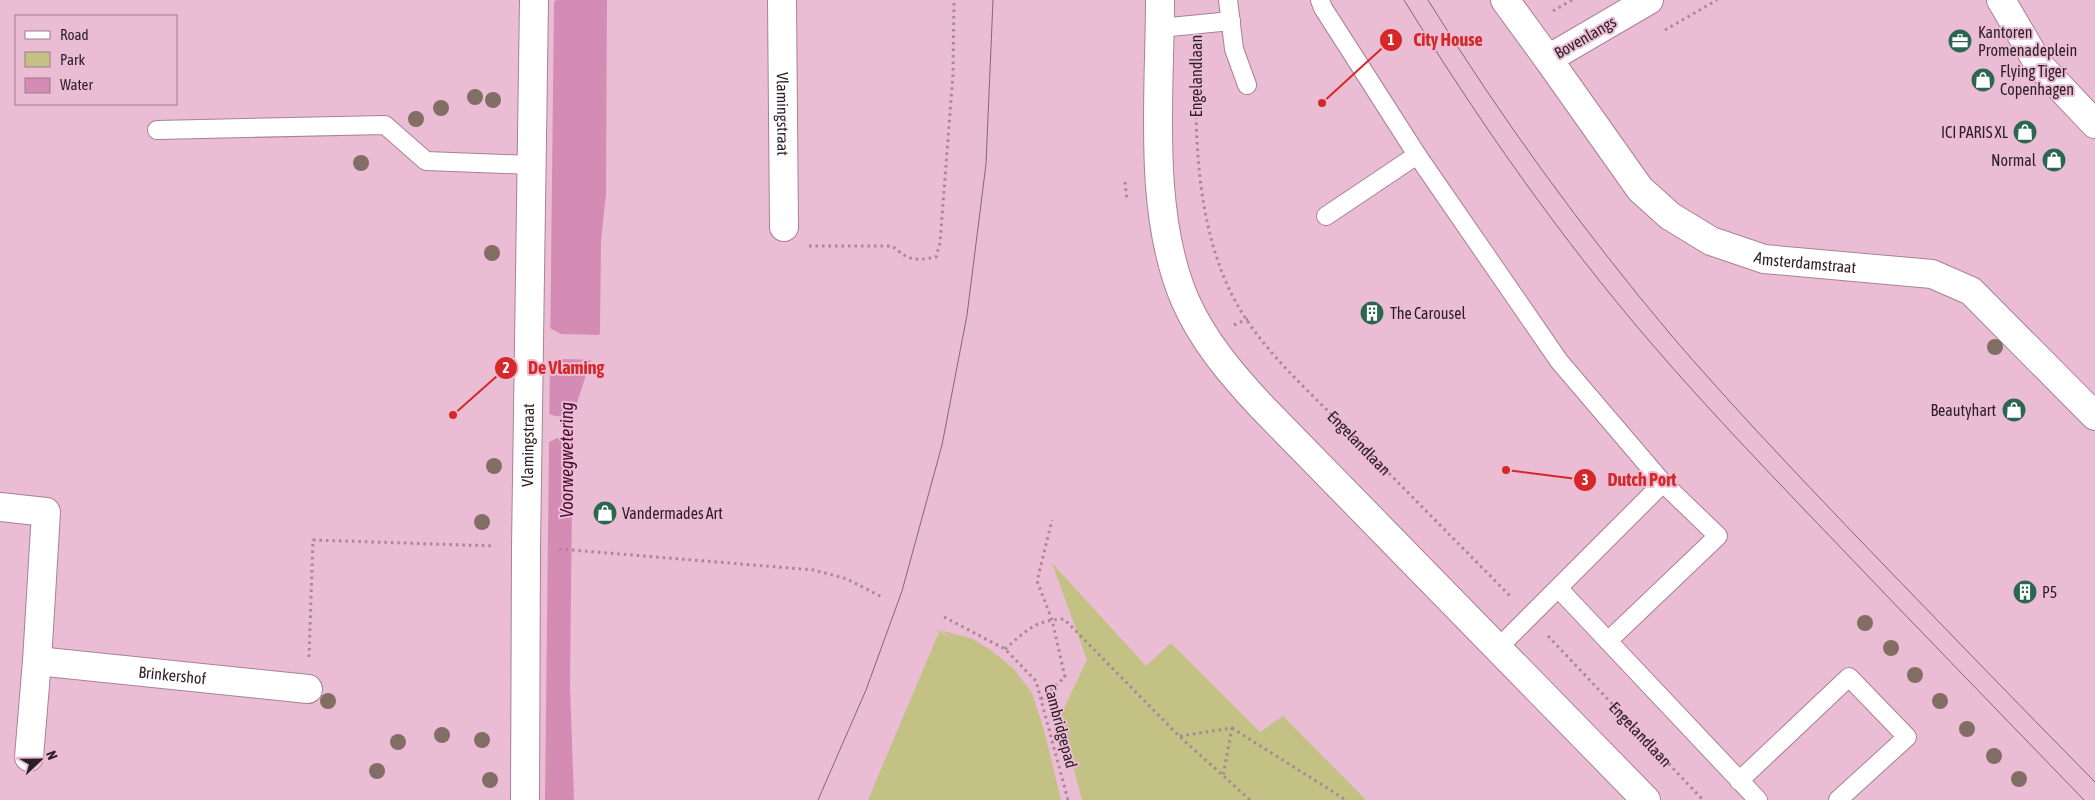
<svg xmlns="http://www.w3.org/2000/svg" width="2095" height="800" font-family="'Asap Condensed',sans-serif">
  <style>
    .green { fill: #c3c184 }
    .water { fill: #d58cb4 }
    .pier { fill: #eabdd4 }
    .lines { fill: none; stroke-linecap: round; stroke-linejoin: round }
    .service-casing { stroke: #aa8096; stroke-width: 20 }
    .pedestrian-casing { stroke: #aa8096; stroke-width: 30 }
    .minor-casing { stroke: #aa8096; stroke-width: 30 }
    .tertiary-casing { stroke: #aa8096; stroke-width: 30 }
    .path { stroke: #a98699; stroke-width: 3; stroke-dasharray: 2.5 4; stroke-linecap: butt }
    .service { stroke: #fff; stroke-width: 18 }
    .pedestrian { stroke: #fff; stroke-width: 28 }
    .minor { stroke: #fff; stroke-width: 28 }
    .tertiary { stroke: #fff; stroke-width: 28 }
    .tram { stroke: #846676; stroke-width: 1 }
    .tree { fill: #836e65 }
    .labels { text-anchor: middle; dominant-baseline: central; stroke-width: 4; stroke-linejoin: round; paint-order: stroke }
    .poi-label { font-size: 16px; fill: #2d1d26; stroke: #eabdd4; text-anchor: start }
    .street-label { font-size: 16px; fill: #2d1d26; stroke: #eabdd4 }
    .water-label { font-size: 18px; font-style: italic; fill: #4b0a34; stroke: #eabdd4 }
    .leader { fill: none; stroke: #d62828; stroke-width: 2 }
    .callout-dot { fill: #d62828; stroke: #eabdd4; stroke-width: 2 }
    .mark-label { font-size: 15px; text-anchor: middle; font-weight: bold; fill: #fff }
    .callout-label { font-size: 18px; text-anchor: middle; font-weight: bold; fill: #d62828; stroke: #eabdd4; stroke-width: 4; stroke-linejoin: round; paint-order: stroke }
  </style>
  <rect width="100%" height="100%" fill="#eabdd4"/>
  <!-- green -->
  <g class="green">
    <polygon points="1052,563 1146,666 1171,643 1260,732 1283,716 1366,800 1082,800 1060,716 1087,660"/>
    <polygon points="936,629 955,641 940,630 973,639 992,651 1014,669 1032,693 1044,730 1061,800 868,800 939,632"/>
  </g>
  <!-- water -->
  <polygon class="water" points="556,0 607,0 606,194 601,241 600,332 573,415 570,685 574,800 545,800 554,2"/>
  <!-- pier -->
  <g class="pier">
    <polygon points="548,327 561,334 602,335 594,360 562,359 548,368"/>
    <polygon points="548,414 556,416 575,417 575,439 557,438 547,443"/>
  </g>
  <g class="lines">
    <defs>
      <g id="service">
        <polyline points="1228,0 1234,49 1247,85"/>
        <polyline points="1320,0 1323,8 1417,155 1559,361 1663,483 1718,536 1608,641"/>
        <polyline points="1160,28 1231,21"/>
        <polyline points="157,130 385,125 426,161 532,165"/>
        <polyline points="1326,216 1417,155"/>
        <polyline points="1559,589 1758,800"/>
        <polyline points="1497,649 1663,483"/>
        <polyline points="1739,781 1849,677 1907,737 1838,800"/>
      </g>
      <polyline id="pedestrian" points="2001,0 2039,65 2095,124"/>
      <g id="minor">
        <path id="s3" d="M782,0L784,227"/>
        <polyline points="1505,0 1548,59"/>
        <polyline points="0,507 46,512 37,661 29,757"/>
        <path id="s4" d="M37,661L308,689"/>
        <path id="s5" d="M525,800L526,548L534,0"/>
      </g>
      <g id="tertiary">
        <path d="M1160,0C1160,95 1147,211 1185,300C1203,341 1232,375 1262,407L1646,800"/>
        <path id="s6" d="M1649,0L1548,59L1640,189L1670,216L1711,241L1764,259L1932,274L1971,291L2095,416"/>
      </g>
    </defs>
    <!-- service casing -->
    <use href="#service" class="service-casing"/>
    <!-- pedestrian casing -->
    <use href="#pedestrian" class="pedestrian-casing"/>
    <!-- minor casing -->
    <use href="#minor" class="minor-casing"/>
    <!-- tertiary casing -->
    <use href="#tertiary" class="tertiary-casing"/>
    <!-- path -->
    <g class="path">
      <polyline points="1553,11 1572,0"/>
      <polyline points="1665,30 1717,0"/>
      <path id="s1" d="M1196,51C1195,133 1195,220 1232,295C1259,348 1306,388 1347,430C1401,486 1456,541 1511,597"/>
      <polyline points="1125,182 1127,201"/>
      <path d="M809,246H892C910,261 915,261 936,257L940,243L953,74L954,0"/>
      <polyline points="1234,325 1248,319"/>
      <polyline points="559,549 814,570 847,579 882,597"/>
      <polyline points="944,617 1005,649 1036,681 1068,800"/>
      <path id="s2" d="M1548,636L1703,800"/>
      <path d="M1005,649C1026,631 1035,620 1064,619L1179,736L1250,800"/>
      <polyline points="309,657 313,540 495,546"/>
      <polyline points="1041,699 1065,677 1052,620 1037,581 1052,520"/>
      <polyline points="1232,728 1346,800"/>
      <polyline points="1180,736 1232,728 1223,776"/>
    </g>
    <!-- service -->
    <use href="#service" class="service"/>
    <!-- pedestrian -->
    <use href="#pedestrian" class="pedestrian"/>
    <!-- minor -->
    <use href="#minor" class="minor"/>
    <!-- tertiary -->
    <use href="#tertiary" class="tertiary"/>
    <!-- tram -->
    <g class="tram">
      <path d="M1404,0C1478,120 1559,236 1651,343C1712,414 1777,481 1842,549C1922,633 2003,716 2084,800"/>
      <path d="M1428,0C1501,118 1582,229 1671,335C1731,405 1794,471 1857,537C1936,619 2015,701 2095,782"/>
      <polyline points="818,800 866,690 902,591 942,445 967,315 986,164 993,0"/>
    </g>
  </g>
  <!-- trees -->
  <g class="tree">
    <circle cx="475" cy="97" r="8"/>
    <circle cx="493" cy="100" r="8"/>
    <circle cx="441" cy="108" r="8"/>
    <circle cx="416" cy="119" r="8"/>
    <circle cx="361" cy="163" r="8"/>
    <circle cx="492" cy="253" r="8"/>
    <circle cx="1995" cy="347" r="8"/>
    <circle cx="494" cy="466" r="8"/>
    <circle cx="482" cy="522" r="8"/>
    <circle cx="1865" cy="623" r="8"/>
    <circle cx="1891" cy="648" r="8"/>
    <circle cx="1915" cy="675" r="8"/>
    <circle cx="328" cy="701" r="8"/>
    <circle cx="1940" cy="701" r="8"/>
    <circle cx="1967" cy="729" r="8"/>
    <circle cx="442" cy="735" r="8"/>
    <circle cx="482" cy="740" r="8"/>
    <circle cx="398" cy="742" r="8"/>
    <circle cx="1994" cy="756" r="8"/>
    <circle cx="377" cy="771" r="8"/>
    <circle cx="2019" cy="779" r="8"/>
    <circle cx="490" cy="780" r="8"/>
  </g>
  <!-- icons -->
  <defs>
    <symbol id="office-disc" viewBox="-11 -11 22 22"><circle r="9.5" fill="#2b6650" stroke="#eabdd4"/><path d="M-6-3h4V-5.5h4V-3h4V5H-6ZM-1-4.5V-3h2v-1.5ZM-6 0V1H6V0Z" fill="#fff"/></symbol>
    <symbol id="shop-disc" viewBox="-11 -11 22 22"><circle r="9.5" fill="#2b6650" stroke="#eabdd4"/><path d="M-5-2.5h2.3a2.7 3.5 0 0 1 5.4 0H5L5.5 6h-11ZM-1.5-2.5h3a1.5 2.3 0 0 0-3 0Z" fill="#fff"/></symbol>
    <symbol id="building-disc" viewBox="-11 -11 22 22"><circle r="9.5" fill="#2b6650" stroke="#eabdd4"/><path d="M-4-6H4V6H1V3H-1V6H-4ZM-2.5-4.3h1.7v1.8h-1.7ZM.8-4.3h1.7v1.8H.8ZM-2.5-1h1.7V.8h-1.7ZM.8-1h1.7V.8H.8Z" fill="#fff"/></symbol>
  </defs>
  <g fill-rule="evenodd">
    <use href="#office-disc" x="1946" y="27" width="28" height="28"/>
    <use href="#shop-disc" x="1969" y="66" width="28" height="28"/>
    <use href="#shop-disc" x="2011" y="118" width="28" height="28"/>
    <use href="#shop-disc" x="2040" y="146" width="28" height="28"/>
    <use href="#building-disc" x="1358" y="299" width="28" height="28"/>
    <use href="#shop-disc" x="2000" y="396" width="28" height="28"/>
    <use href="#shop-disc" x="591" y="499" width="28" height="28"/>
    <use href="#building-disc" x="2011" y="578" width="28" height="28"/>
  </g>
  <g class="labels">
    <!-- poi labels -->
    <g class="poi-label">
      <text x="1978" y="32">Kantoren<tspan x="1978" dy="18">Promenadeplein</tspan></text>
      <text x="2000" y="71">Flying Tiger<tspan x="2000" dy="18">Copenhagen</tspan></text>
      <text x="2008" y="132" text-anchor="end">ICI PARIS XL</text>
      <text x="2036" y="160" text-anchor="end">Normal</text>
      <text x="1390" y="313">The Carousel</text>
      <text x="1996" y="410" text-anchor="end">Beautyhart</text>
      <text x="622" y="513">Vandermades Art</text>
      <text x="2042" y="592">P5</text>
    </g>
    <!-- street labels -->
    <g class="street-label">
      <text transform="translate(1585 37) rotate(-30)">Bovenlangs</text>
      <text transform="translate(1196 76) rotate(-90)">Engelandlaan</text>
      <text stroke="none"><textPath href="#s3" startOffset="114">Vlamingstraat</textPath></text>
      <text stroke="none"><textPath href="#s6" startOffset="462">Amsterdamstraat</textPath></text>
      <text stroke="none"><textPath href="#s1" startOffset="445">Engelandlaan</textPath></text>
      <text stroke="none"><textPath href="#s5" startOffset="355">Vlamingstraat</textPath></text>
      <text stroke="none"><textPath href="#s4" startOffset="136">Brinkershof</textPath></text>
      <text transform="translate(1061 726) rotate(75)">Cambridgepad</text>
      <text stroke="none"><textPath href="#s2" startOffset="135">Engelandlaan</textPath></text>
    </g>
    <!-- water labels -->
    <g class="water-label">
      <text transform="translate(566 460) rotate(-90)">Voorwegwetering</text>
    </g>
  </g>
  <!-- callouts -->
  <path class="leader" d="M1322 103L1391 40M453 415L506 368M1506 470L1585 480"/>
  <g class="callout-dot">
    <circle cx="1322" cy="103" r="5"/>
    <circle cx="453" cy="415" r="5"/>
    <circle cx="1506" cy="470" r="5"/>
    <circle cx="1391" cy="40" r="12"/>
    <circle cx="506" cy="368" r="12"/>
    <circle cx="1585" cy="480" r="12"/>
  </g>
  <g class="mark-label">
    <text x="1391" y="45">1</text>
    <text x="506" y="373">2</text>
    <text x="1585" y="485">3</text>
  </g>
  <g class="callout-label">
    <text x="1448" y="46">City House</text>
    <text x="566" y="374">De Vlaming</text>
    <text x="1642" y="486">Dutch Port</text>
  </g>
  <!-- legend -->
  <rect x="15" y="15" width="162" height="90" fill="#eabdd4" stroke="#9e7d8e"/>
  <rect x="25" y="31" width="25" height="8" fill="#ffffff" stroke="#9e7d8e"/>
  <text x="60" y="40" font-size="15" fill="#2d1d26">Road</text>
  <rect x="25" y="52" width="25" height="15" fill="#c3c184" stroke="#9e7d8e"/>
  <text x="60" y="65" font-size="15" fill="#2d1d26">Park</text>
  <rect x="25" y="78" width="25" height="15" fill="#d58cb4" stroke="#9e7d8e"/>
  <text x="60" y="90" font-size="15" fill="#2d1d26">Water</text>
  <!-- north arrow -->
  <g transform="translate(40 760) rotate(68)" stroke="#eabdd4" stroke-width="4" paint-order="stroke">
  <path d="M0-4L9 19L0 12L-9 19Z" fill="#2d1d26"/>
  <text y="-8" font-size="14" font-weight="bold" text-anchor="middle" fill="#2d1d26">N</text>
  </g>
</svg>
